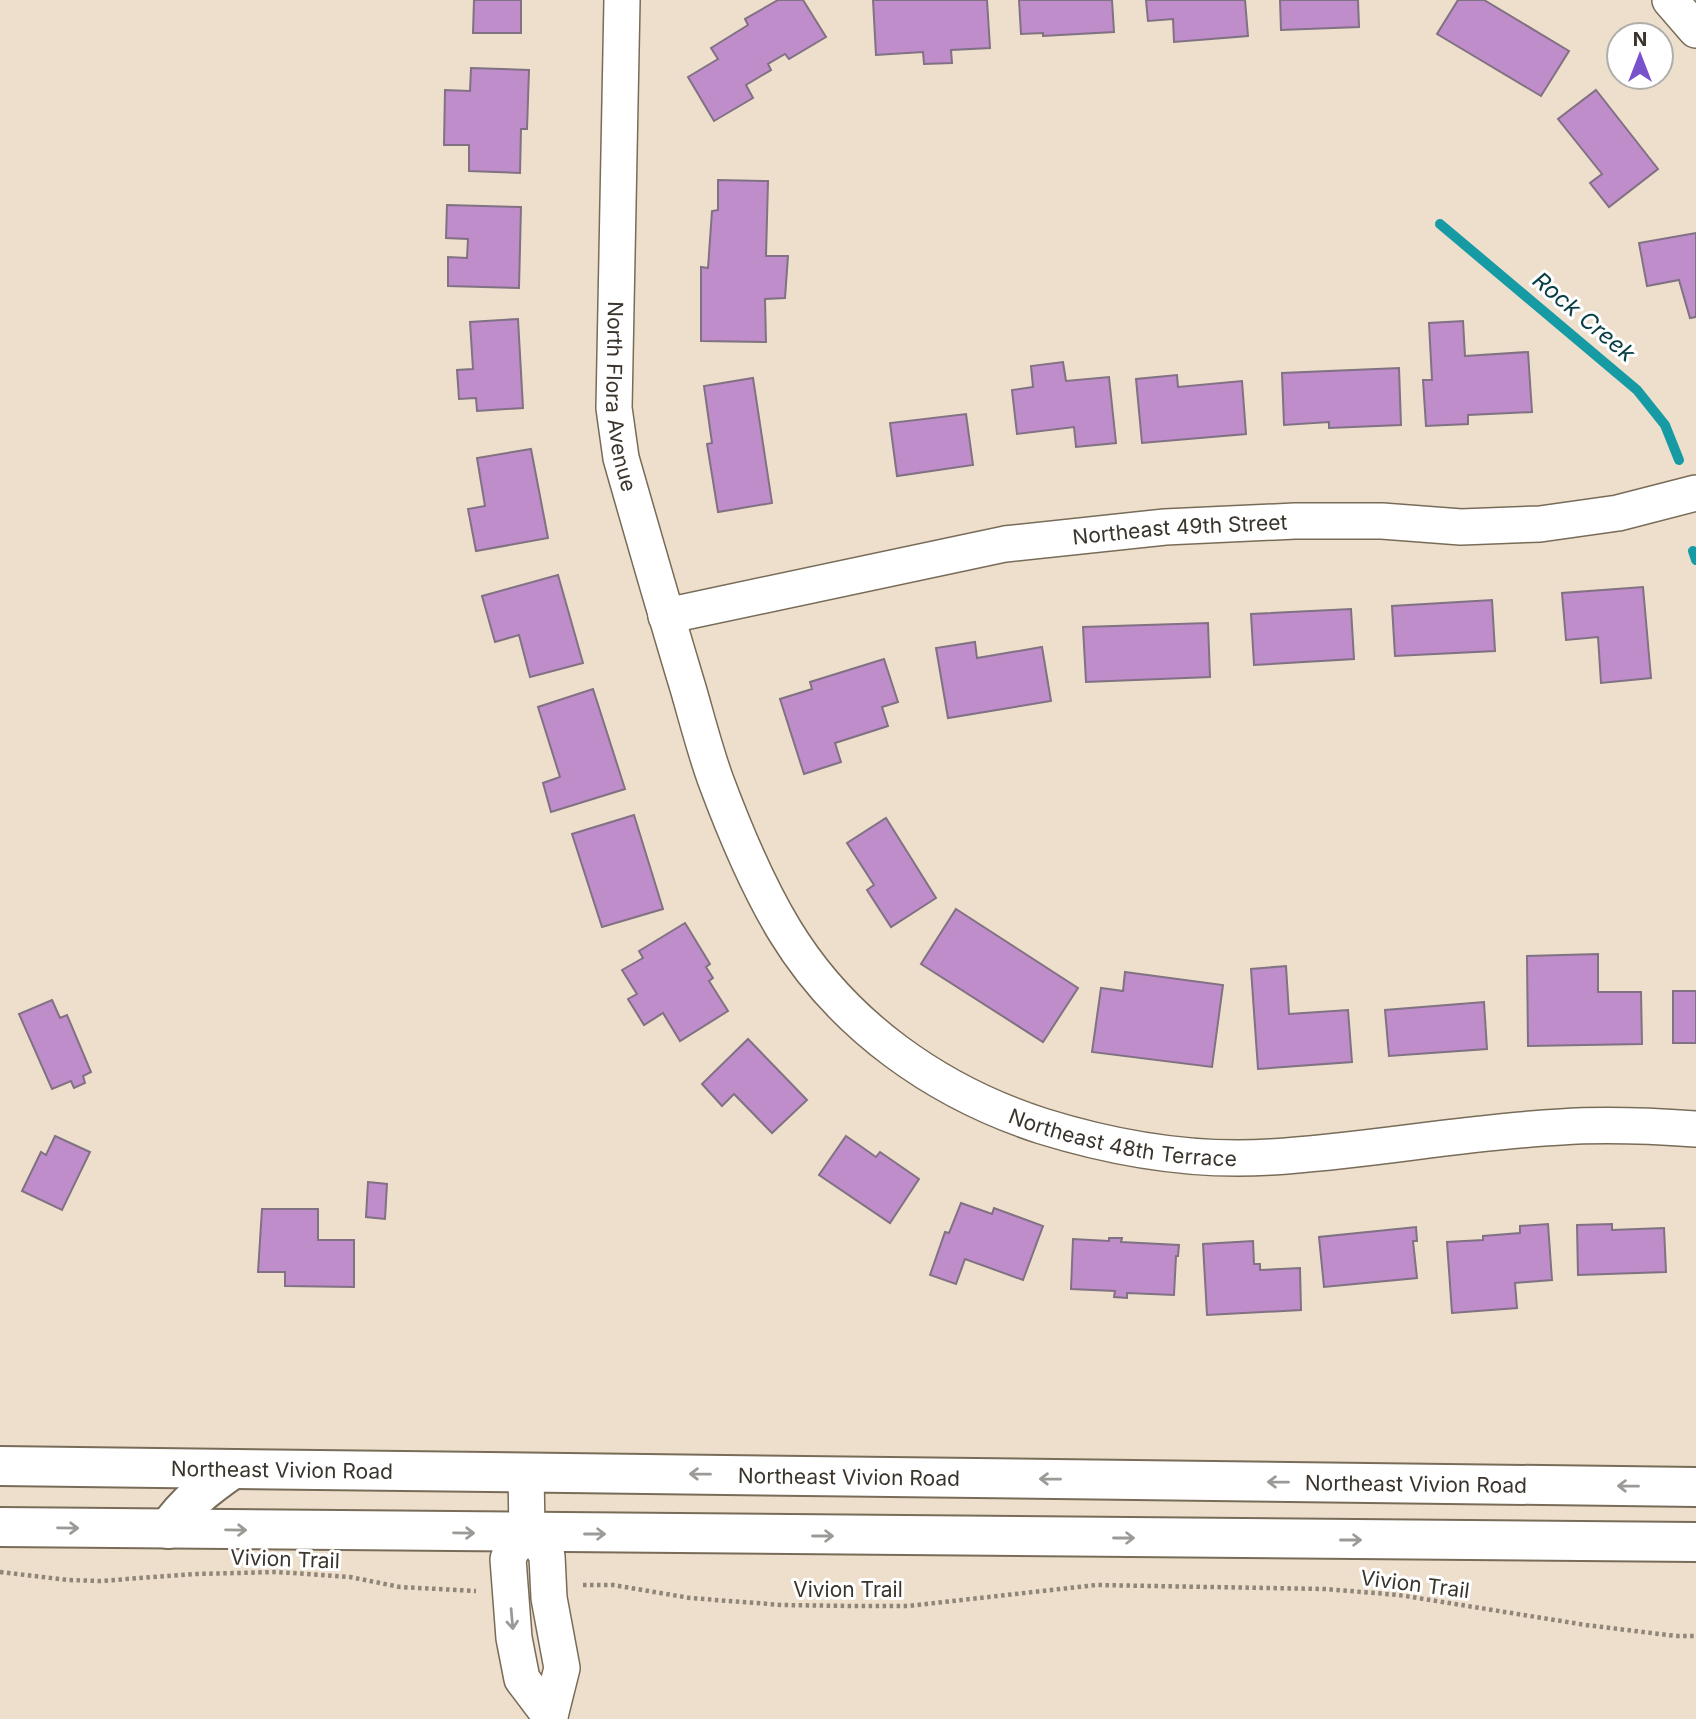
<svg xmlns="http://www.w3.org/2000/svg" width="1696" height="1719" font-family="Inter,sans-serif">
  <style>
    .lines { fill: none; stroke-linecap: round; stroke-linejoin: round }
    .stream { stroke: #169ba5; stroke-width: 10 }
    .building { fill: #bf8dca; stroke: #807183; stroke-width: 2 }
    .minor-casing { stroke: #786c59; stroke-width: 38 }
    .major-casing { stroke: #786c59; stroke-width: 42 }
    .path { stroke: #8f8578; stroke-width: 4.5; stroke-dasharray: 3.5 3.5; stroke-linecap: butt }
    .minor { stroke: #fff; stroke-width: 35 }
    .major { stroke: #fff; stroke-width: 38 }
    .oneway { stroke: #9c9a96 }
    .labels { text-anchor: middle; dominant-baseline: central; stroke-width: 6; stroke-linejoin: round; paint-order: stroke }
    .street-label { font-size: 21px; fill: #3a342c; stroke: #fff }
    .water-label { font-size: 23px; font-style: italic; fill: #073e43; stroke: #fff }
  </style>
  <rect width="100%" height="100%" fill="#eddfcb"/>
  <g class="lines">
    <!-- stream -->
    <g class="stream">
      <polyline points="1440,224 1637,390 1665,425 1679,460"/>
      <polyline points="1693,551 1696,560"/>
    </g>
  </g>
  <!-- building -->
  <g class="building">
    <polygon points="474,0 521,0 521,33 473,33"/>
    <polygon points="778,0 803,0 826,37 789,59 785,54 768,64 771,70 746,85 753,98 714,121 688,77 718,59 711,48 748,25 745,19"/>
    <polygon points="873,0 987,0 990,48 951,50 952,63 924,64 923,52 876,55"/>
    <polygon points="1019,0 1112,0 1114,32 1043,36 1043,33 1021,34"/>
    <polygon points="1146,0 1245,0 1248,36 1174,42 1173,19 1148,21"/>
    <polygon points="1280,0 1358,0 1359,27 1281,30"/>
    <polygon points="1458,0 1484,0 1569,51 1541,96 1437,34"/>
    <polygon points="471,68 529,70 527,129 521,129 520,173 469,171 469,145 444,145 445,90 470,91"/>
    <polygon points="1596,90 1658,169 1609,207 1590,183 1602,174 1558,119"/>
    <polygon points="718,180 768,181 766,256 788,256 785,298 765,299 766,342 701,341 701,267 708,268 712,211 718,210"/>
    <polygon points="447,205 521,207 519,288 448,286 448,257 467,258 468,239 446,238"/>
    <polygon points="1696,233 1696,317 1690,318 1679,280 1647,286 1639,243"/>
    <polygon points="518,319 523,408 477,411 476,398 459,399 457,370 473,369 470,322"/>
    <polygon points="1463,321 1465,356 1528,352 1532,412 1468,415 1468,424 1426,426 1423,380 1432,380 1429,323"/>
    <polygon points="1063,362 1066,381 1109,377 1116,443 1076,447 1074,427 1017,434 1012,390 1033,387 1031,366"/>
    <polygon points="1399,368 1401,425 1329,428 1329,422 1284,425 1282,373"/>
    <polygon points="1177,375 1178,387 1242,381 1246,434 1142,443 1136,379"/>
    <polygon points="753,378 772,503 718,512 707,444 712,443 704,386"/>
    <polygon points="966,414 973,465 897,476 890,423"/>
    <polygon points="531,449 548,538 476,551 468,509 485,506 477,458"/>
    <polygon points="558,575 583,663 530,677 519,635 495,642 482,596"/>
    <polygon points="1643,587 1651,678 1601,683 1598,637 1566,640 1562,593"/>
    <polygon points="1492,600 1495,651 1395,656 1392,606"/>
    <polygon points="1351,609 1354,659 1254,665 1251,614"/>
    <polygon points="1208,623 1210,677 1086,682 1083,627"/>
    <polygon points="975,642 977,658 1042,647 1051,701 948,718 936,648"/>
    <polygon points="884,659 898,702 882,707 888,726 835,743 841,762 804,774 780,699 812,689 810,682"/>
    <polygon points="593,689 625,789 551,812 543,783 560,777 538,707"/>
    <polygon points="634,815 663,909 602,927 572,834"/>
    <polygon points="886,818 936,898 891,927 867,890 874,885 847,843"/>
    <polygon points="956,909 1078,988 1043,1042 921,964"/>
    <polygon points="685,923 710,964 706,967 713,978 709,981 728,1011 680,1041 663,1013 644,1025 628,999 637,994 622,970 643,958 639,951"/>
    <polygon points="1598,954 1598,992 1641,992 1642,1044 1528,1046 1527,956"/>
    <polygon points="1286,966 1289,1014 1348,1010 1352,1062 1258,1069 1251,969"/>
    <polygon points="1125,972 1223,985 1212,1067 1092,1052 1101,988 1123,991"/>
    <rect x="1673" y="991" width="23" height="52"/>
    <polygon points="52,1000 60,1018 67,1015 91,1072 83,1076 85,1083 74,1088 71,1081 52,1089 19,1014"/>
    <polygon points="1484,1002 1487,1049 1389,1056 1385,1010"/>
    <polygon points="748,1039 807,1100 772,1133 734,1094 722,1106 702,1084"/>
    <polygon points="55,1136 90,1152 62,1210 22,1191 41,1152 46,1155"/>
    <polygon points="846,1136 876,1157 880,1152 919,1179 890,1223 819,1175"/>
    <polygon points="368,1182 387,1184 385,1219 366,1217"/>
    <polygon points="961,1203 992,1214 994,1208 1043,1226 1023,1280 965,1259 956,1284 930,1275 945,1232 949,1233"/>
    <polygon points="262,1209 318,1209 318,1240 354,1240 354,1287 285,1286 285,1272 258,1272"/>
    <polygon points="1548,1224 1552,1280 1515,1283 1517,1308 1452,1313 1447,1242 1483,1240 1483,1236 1520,1233 1520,1226"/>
    <polygon points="1612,1224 1612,1230 1664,1228 1666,1272 1578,1275 1577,1225"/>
    <polygon points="1416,1227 1417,1241 1413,1241 1417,1278 1324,1287 1319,1237"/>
    <polygon points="1109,1238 1122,1238 1121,1242 1179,1245 1178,1256 1176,1256 1174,1295 1127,1293 1127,1298 1114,1297 1115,1291 1071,1289 1073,1239 1109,1241"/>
    <polygon points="1253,1241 1254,1264 1260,1264 1260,1270 1300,1268 1301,1310 1207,1315 1203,1244"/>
  </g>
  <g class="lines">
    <defs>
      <g id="minor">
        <path id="s1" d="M622,0L614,408L621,458C643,535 665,612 688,688C697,719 705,751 716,781C735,832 757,885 785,931C843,1026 937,1092 1042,1126C1116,1149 1193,1162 1271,1157C1368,1151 1464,1132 1561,1127C1606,1124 1652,1126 1696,1129"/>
        <polyline points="1670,0 1696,30"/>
        <path id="s2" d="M666,616L1005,544L1165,527L1295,521H1382L1461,527L1540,524L1618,513L1696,493"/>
        <polyline points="526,1472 527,1533 542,1547 547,1556 549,1598 562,1668 550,1716"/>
        <polyline points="527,1533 512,1550 508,1559 514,1638 522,1679 550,1716"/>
      </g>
      <g id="major">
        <path id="s3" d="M0,1466L1696,1487"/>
        <polyline points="0,1527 1696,1542"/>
        <path d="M168,1529C186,1503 207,1487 233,1469"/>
      </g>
    </defs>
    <!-- minor casing -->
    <use href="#minor" class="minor-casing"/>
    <!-- major casing -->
    <use href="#major" class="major-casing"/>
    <!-- path -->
    <g class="path">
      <polyline points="0,1572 68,1580 100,1581 195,1574 277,1572 350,1577 400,1587 476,1591"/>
      <polyline points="583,1585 613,1585 690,1598 782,1605 851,1606 908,1606 1096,1585 1325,1589 1399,1595 1586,1625 1676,1636 1696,1636"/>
    </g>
    <!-- minor -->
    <use href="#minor" class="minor"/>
    <!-- major -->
    <use href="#major" class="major"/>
  </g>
  <!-- one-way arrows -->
  <defs><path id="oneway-shaft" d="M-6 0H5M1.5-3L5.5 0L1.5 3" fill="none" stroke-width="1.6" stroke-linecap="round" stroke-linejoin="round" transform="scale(1.75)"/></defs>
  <g class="oneway">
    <use href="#oneway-shaft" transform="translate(700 1474) rotate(-179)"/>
    <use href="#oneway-shaft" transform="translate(1050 1479) rotate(-179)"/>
    <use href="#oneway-shaft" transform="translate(1278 1482) rotate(-179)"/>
    <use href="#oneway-shaft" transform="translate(1628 1486) rotate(-179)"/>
    <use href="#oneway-shaft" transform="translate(68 1528) rotate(1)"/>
    <use href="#oneway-shaft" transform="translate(236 1530) rotate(1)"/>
    <use href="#oneway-shaft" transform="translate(464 1533) rotate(1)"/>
    <use href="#oneway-shaft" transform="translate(595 1534)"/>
    <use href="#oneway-shaft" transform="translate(823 1536)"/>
    <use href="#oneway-shaft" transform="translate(1124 1538)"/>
    <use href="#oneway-shaft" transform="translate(1351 1540)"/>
    <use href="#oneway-shaft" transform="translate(512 1619) rotate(85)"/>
  </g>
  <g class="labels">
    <!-- street labels -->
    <g class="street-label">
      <text stroke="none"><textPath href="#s1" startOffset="397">North Flora Avenue</textPath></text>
      <text stroke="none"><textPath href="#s2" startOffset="522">Northeast 49th Street</textPath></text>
      <text stroke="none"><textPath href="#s1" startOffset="1372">Northeast 48th Terrace</textPath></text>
      <text stroke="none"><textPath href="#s3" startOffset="282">Northeast Vivion Road</textPath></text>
      <text stroke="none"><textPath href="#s3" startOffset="849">Northeast Vivion Road</textPath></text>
      <text stroke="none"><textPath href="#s3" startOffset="1416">Northeast Vivion Road</textPath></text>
      <text transform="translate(285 1559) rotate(2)">Vivion Trail</text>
      <text transform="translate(1415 1584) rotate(7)">Vivion Trail</text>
      <text x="848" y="1589">Vivion Trail</text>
    </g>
    <!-- water labels -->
    <g class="water-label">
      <text transform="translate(1584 317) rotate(40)">Rock Creek</text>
    </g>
  </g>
  <!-- north arrow -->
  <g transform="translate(1640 56)"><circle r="33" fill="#ffffff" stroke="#b0aeab" stroke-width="2"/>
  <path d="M0-5L12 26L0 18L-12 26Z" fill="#7953cc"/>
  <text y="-10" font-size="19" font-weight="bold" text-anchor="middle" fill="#3a342c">N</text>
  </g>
</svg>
